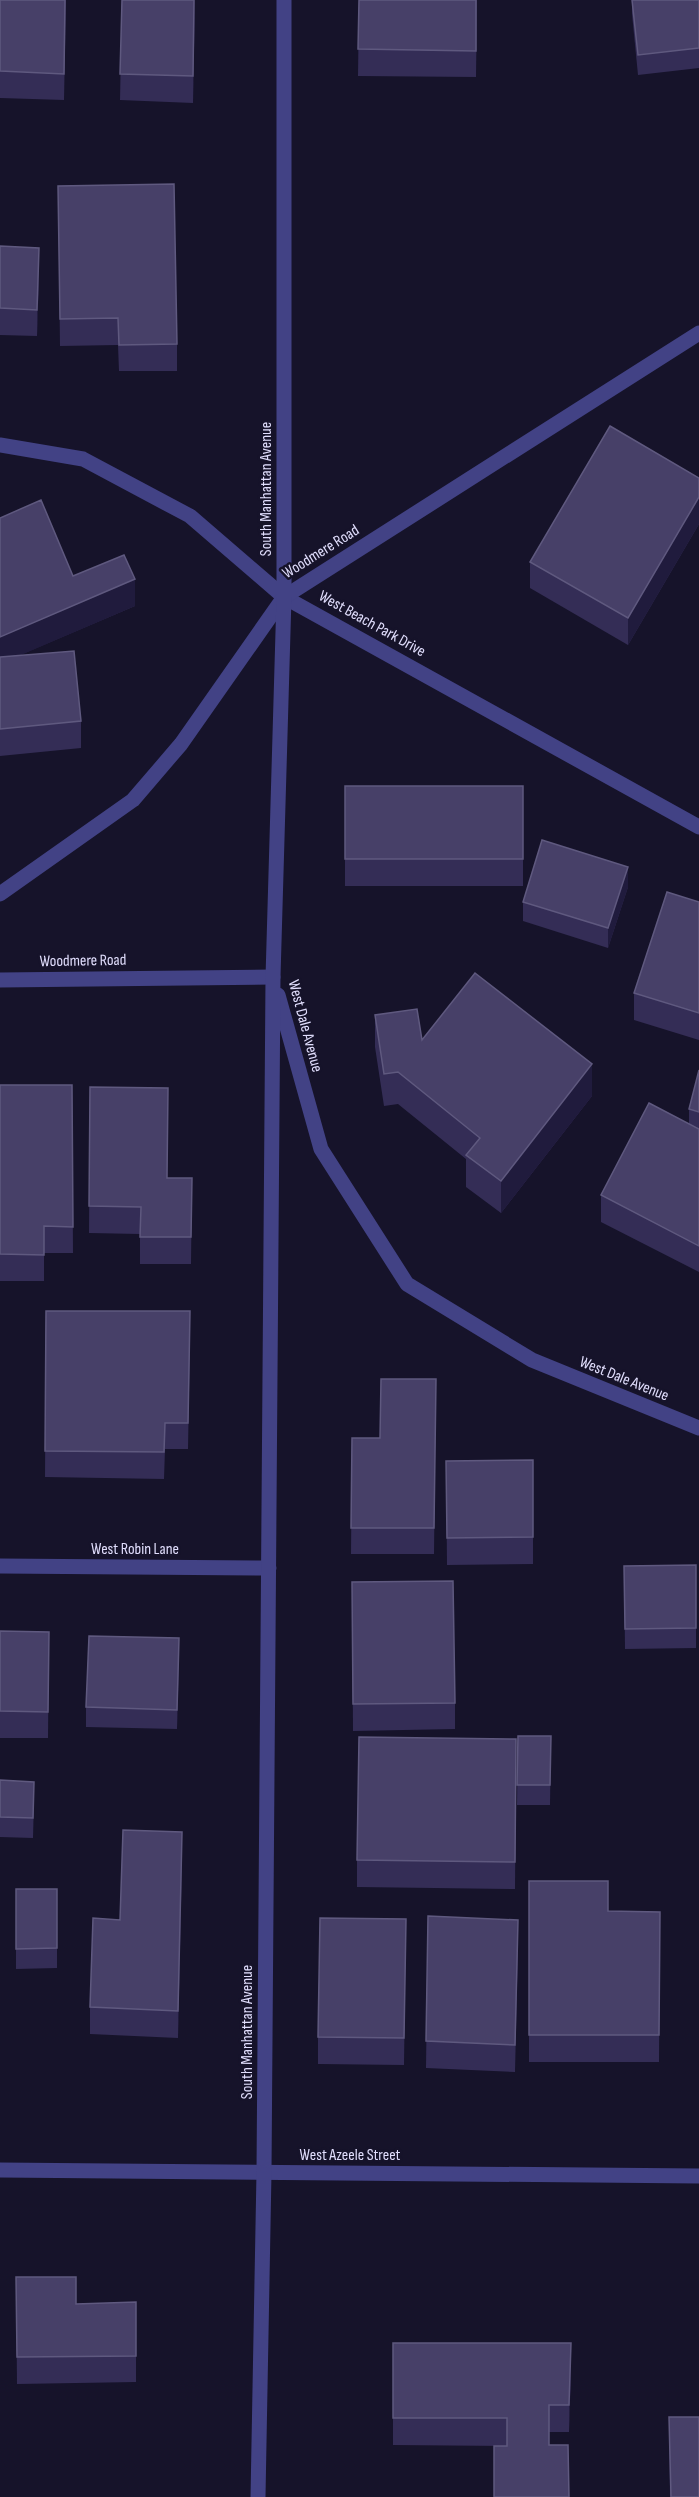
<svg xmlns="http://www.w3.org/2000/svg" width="699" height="2497" font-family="'Sofia Sans Condensed',sans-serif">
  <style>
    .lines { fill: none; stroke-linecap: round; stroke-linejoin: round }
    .minor { stroke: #424285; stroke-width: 15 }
    .wall { fill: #342d56 }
    .shaded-wall { fill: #201b3d }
    .building { fill: #474068; stroke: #5f597f; stroke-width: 1.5 }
    .labels { text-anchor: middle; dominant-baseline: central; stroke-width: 5; stroke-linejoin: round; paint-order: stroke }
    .street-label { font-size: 16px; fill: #e1defd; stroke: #16132a }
  </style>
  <rect width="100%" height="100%" fill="#16132a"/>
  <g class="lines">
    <!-- minor -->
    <g class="minor">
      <polyline points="0,445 83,459 190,516 284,597 699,827"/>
      <polyline points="0,894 133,800 181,744 284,597 699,333"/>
      <polyline points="0,980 273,977"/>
      <polyline points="278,995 321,1149 407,1284 532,1360 699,1428"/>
      <polyline points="0,1566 269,1568"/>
      <polyline points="0,2170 699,2176"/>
      <polyline points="258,2497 264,2172 273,977 284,597 284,0"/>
    </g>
  </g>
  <!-- wall -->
  <g class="wall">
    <polygon points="0,0 66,0 64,100 0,98"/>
    <polygon points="122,0 195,0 193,103 120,100"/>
    <polygon points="359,0 477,0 476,77 358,76"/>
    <polygon points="632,0 699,0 699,68 638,75 632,14"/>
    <polygon points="58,186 177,344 177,371 119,371 118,345 60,346"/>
    <polygon points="0,246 39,275 37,336 0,335"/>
    <polygon points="699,478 699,524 628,645 530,588 530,562"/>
    <polygon points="0,518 73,576 135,606 20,655 81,721 81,748 0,756"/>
    <rect x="345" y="786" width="178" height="100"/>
    <polygon points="628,887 608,948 523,921 523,902"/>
    <polygon points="699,902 699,1040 634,1020 634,993"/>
    <polygon points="375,1015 422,1040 592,1096 501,1213 466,1187 466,1159 398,1104 384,1106 375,1047"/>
    <polygon points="699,1070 699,1272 601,1222 601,1195 689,1124 689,1109"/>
    <polygon points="0,1085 72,1085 73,1253 44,1253 44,1281 0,1281"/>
    <polygon points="90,1087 167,1178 192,1178 191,1264 140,1264 140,1234 89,1233"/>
    <polygon points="46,1311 190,1337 188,1449 165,1449 164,1479 45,1477"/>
    <polygon points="436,1379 434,1554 351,1554 352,1438 380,1438"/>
    <polygon points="533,1460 533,1564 447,1565 446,1461"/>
    <polygon points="696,1565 696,1648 625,1649 624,1566"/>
    <polygon points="352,1582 455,1703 455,1729 353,1731"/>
    <polygon points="0,1631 49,1632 48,1738 0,1738"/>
    <polygon points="179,1658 177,1729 86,1727 86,1707"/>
    <polygon points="518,1736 551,1736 550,1805 517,1805"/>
    <polygon points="516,1766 515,1889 357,1887 357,1860"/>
    <polygon points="0,1780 34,1801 33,1838 0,1837"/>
    <polygon points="182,1859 178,2038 90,2034 90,2007 120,1920"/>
    <polygon points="529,1881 608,1911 660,1912 659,2062 529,2062"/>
    <polygon points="16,1889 57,1889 57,1968 16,1969"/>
    <polygon points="428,1916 518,1946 515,2072 426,2068"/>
    <polygon points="406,1919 404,2065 318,2064 318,2037"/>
    <polygon points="16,2277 76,2304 136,2302 136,2382 17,2384"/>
    <polygon points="393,2343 571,2370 569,2432 549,2432 507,2446 393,2445"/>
    <polygon points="669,2417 699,2497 670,2497"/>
  </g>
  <!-- shaded-wall -->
  <g class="shaded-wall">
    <polygon points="194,0 195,0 193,103 193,76"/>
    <polygon points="39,248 39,275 37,336 37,310"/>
    <polygon points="699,497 699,524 628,645 628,618"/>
    <polygon points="135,579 135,606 0,664 0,637"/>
    <polygon points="628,867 628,887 608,948 608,928"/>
    <polygon points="592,1064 592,1096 501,1213 501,1181"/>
    <polygon points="179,1638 179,1658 177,1729 177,1710"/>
    <polygon points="182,1832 182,1859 178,2038 178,2011"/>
    <polygon points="571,2343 571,2370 569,2432 569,2405"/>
  </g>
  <!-- building -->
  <g class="building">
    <polygon points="0,0 65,0 64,74 0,71"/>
    <polygon points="122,0 194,0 193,76 120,74"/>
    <polygon points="359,0 476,0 476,51 358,49"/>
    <polygon points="632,0 699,0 699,48 638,55"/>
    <polygon points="174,184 177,344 119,345 118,318 60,319 58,186"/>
    <polygon points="0,246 39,248 37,310 0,308"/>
    <polygon points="610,426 699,478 699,497 628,618 530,562"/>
    <polygon points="41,500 73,576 124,555 135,579 0,637 0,518"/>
    <polygon points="74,651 81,721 0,729 0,657"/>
    <rect x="345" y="786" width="178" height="73"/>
    <polygon points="542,840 628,867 608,928 523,902"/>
    <polygon points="667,892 699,902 699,1013 634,993"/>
    <polygon points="475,973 592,1064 501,1181 466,1155 480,1138 398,1072 384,1074 375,1015 417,1009 422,1040"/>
    <polygon points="699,1070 699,1112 689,1109"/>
    <polygon points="0,1085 72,1085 73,1227 44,1226 44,1255 0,1254"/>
    <polygon points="90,1087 168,1088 167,1178 192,1178 191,1237 140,1237 141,1207 89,1206"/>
    <polygon points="649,1103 699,1129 699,1246 601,1195"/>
    <polygon points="46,1311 190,1311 188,1423 165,1423 164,1452 45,1451"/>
    <polygon points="381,1379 436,1379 434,1528 351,1528 352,1438 380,1438"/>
    <polygon points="533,1460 533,1537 447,1538 446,1461"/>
    <polygon points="696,1565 696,1628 625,1629 624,1566"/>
    <polygon points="453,1581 455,1703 353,1704 352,1582"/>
    <polygon points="0,1631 49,1632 48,1712 0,1711"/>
    <polygon points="89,1636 179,1638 177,1710 86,1707"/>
    <polygon points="518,1736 551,1736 550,1785 517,1785"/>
    <polygon points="359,1737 516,1739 515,1862 357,1860"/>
    <polygon points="0,1780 34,1782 33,1818 0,1817"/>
    <polygon points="123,1830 182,1832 178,2011 90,2007 93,1918 120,1920"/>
    <polygon points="529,1881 608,1881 608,1911 660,1912 659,2035 529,2035"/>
    <polygon points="16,1889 57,1889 57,1948 16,1949"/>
    <polygon points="428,1916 518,1920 515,2045 426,2041"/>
    <polygon points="320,1918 406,1919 404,2038 318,2037"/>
    <polygon points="16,2277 76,2277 76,2304 136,2302 136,2356 17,2357"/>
    <polygon points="393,2343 571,2343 569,2405 549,2405 549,2445 568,2445 569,2497 494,2497 494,2446 507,2446 507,2418 393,2418"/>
    <polygon points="669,2417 699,2417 699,2497 671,2497"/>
  </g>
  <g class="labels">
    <!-- street labels -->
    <g class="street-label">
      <text transform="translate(266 489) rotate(-90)">South Manhattan Avenue</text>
      <text transform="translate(321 552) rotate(-32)">Woodmere Road</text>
      <text transform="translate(372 624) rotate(29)">West Beach Park Drive</text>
      <text transform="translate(83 961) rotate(-1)">Woodmere Road</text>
      <text transform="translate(305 1026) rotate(75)">West Dale Avenue</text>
      <text transform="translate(624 1379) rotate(22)">West Dale Avenue</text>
      <text x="135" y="1549">West Robin Lane</text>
      <text transform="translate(247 2032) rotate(-90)">South Manhattan Avenue</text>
      <text x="350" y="2155">West Azeele Street</text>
    </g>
  </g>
</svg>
